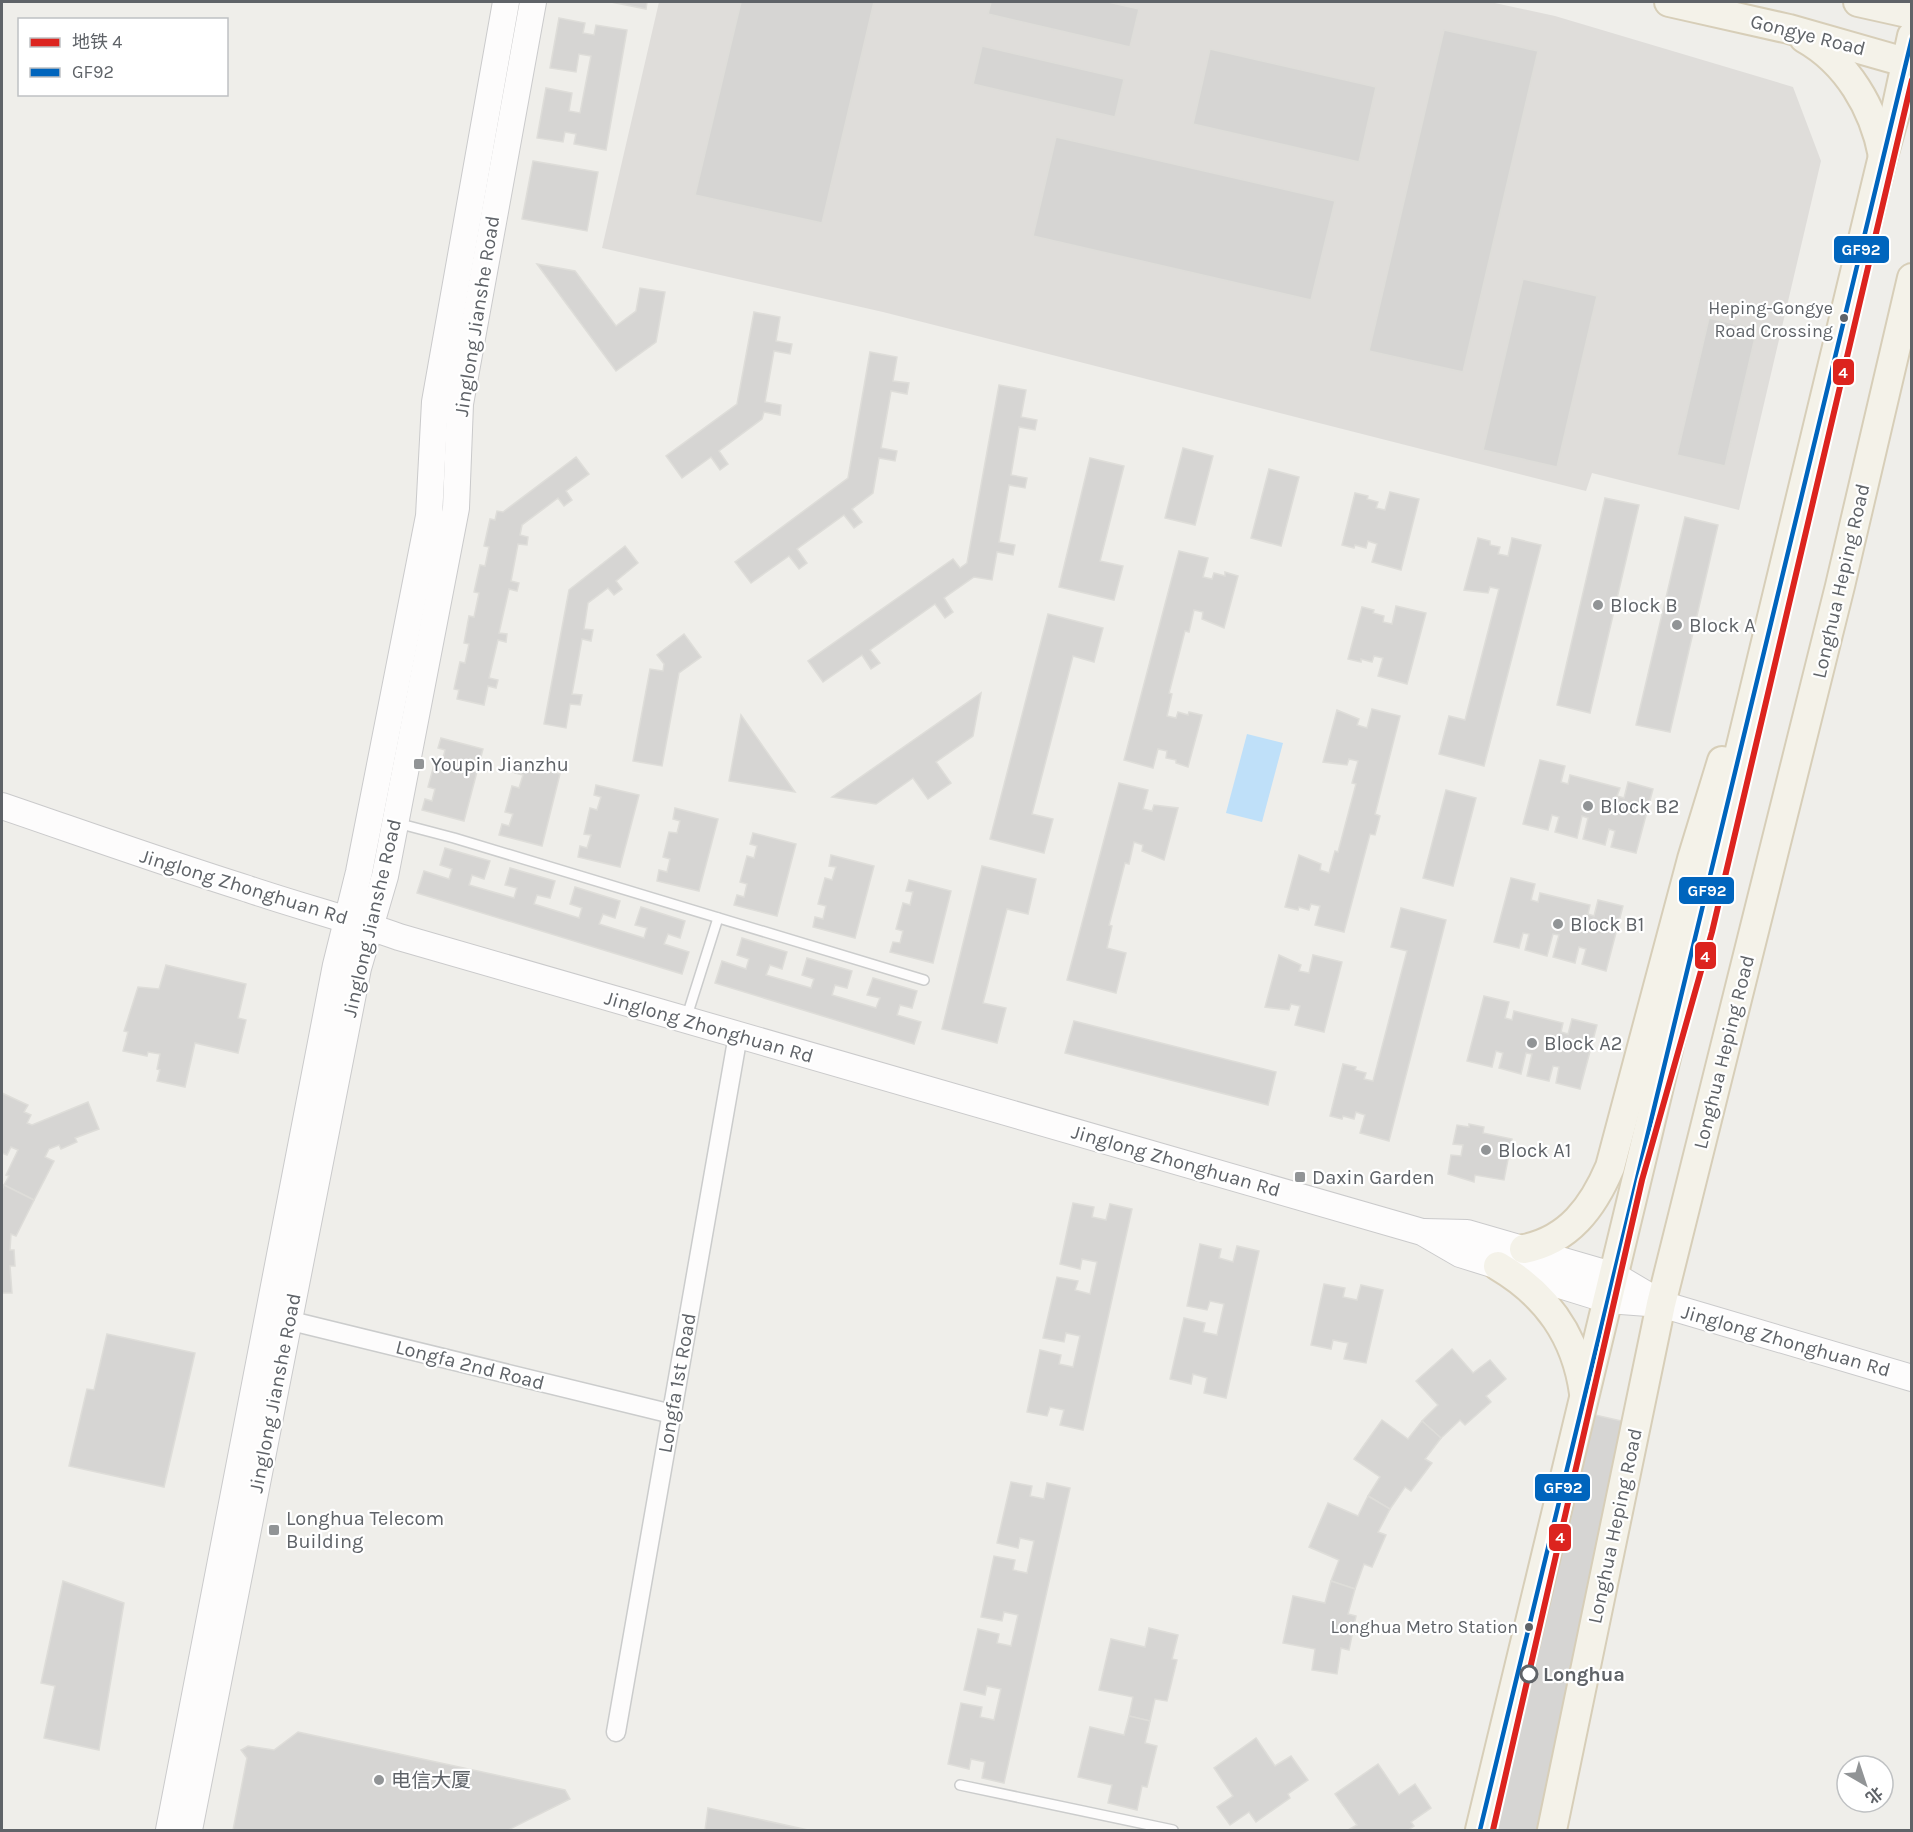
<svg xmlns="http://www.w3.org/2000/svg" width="1913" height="1832" font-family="Karla,'Noto Sans SC',sans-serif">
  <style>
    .industrial { fill: #dfddda }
    .water { fill: #bfe0f9 }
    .building { fill: #d6d5d3; stroke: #deddd9; stroke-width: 1.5 }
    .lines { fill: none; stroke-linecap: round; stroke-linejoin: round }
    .lane-casing { stroke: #cbcccc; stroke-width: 12 }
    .street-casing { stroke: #cbcccc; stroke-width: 21 }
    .secondary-casing { stroke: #cacacb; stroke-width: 28 }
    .primary-casing { stroke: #d7ceb8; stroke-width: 32 }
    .lane { stroke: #fdfcfc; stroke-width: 9 }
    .street { stroke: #fdfcfc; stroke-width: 18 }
    .secondary { stroke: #fdfcfc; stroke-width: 26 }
    .primary { stroke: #f4f2e9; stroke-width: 28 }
    .bus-1-casing { stroke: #fff; stroke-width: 9 }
    .bus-1 { stroke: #0065bd; stroke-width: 4.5 }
    .metro-1-casing { stroke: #fff; stroke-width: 10 }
    .metro-1 { stroke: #dc241f; stroke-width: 6 }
    .bus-dot { fill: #5f6368; stroke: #fff; stroke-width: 2 }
    .poi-dot { fill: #919496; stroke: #fff; stroke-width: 2 }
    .stop-dot { fill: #fff; stroke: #5f6368; stroke-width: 3 }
    .labels { text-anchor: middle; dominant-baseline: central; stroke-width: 4.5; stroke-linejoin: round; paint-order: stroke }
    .bus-label { font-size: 18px; fill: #5f6368; stroke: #fff; text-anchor: end }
    .street-label { font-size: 20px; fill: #5f6368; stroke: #fff }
    .poi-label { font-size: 20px; fill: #5f6368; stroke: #fff; text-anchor: start }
    .stop-label { font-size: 20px; font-weight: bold; fill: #5f6368; stroke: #fff; text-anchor: start }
    .line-badge { stroke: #fff; stroke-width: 2 }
    .badge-label { font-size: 16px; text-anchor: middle; font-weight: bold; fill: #fff }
  </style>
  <rect width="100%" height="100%" fill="#efeeea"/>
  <!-- industrial -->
  <polygon class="industrial" points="659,2 1490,2 1555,16 1793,87 1821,161 1739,510 1592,473 1586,491 883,312 602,248"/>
  <!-- water -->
  <polygon class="water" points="1247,734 1283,743 1262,822 1226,813"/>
  <!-- building -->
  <g class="building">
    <polygon points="611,2 647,2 646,9"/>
    <polygon points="741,2 874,2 822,223 695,195"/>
    <polygon points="991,2 1108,2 1139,9 1130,47 988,14"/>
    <polygon points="559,18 585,23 583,33 594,35 596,25 627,30 606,150 574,144 576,134 565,132 563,142 537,138 546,88 572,93 569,111 580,113 591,56 579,54 576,72 550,68"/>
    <polygon points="1444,30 1538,51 1463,372 1369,351"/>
    <polygon points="982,46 1124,79 1115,117 973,84"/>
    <polygon points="1210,49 1376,87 1359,162 1193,124"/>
    <polygon points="1056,137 1335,201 1311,300 1033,236"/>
    <polygon points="533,161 598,172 587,231 522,219"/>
    <polygon points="537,264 575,271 616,326 636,311 640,288 665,292 656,342 616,371"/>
    <polygon points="1523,279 1597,296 1557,467 1483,450"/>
    <polygon points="754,312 780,317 776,341 792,344 790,354 774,351 765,402 781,405 780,415 764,412 762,419 719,451 728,464 720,470 711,457 682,478 666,456 737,404"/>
    <polygon points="1709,318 1757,329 1725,466 1677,455"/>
    <polygon points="870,352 897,357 893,381 909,383 907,394 891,391 881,448 897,451 895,461 879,458 873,493 852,509 862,522 854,528 844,515 797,549 807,563 799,569 789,556 751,583 735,562 848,478"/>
    <polygon points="999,385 1026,390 1021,417 1037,420 1035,430 1019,427 1011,475 1027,478 1025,488 1009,485 999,542 1015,545 1013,555 997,552 992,580 974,577 944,598 953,612 945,618 935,604 870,650 880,663 871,669 862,655 823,682 808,661 953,559 960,568 967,563"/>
    <polygon points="1183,448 1213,456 1195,525 1165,518"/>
    <polygon points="576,457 589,474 566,491 572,500 564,506 558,498 522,525 520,535 528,537 527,545 518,544 511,581 519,583 517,591 509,589 499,633 507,634 506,642 498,640 489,678 498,680 496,688 488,686 484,705 457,699 459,690 454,689 460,662 465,663 469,644 464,643 469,616 474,617 479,593 474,592 480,565 485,566 489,547 484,546 490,519 495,520 497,511 503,512"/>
    <polygon points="1090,458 1124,466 1100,561 1123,566 1114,600 1059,587"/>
    <polygon points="1269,469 1299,477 1281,546 1251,538"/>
    <polygon points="1390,492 1419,499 1401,570 1372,562 1377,544 1368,541 1366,548 1355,545 1354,548 1342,545 1355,493 1368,496 1367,499 1378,502 1376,508 1385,510"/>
    <polygon points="1605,498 1639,505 1590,713 1557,705"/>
    <polygon points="1685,517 1718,525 1670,732 1636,725"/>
    <polygon points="1478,538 1490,541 1490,545 1500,547 1498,554 1508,556 1512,538 1541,545 1484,766 1439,754 1449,716 1465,720 1499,589 1490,587 1488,593 1464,590"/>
    <polygon points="625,546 638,563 616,581 622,589 614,595 608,588 588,603 584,629 593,630 591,641 582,639 572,694 582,695 580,705 570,704 566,728 544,724 569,590"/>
    <polygon points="1179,551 1208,558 1203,577 1212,579 1214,573 1225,576 1225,572 1238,576 1224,628 1202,619 1203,612 1194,610 1189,632 1185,631 1169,693 1172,694 1167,716 1176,718 1178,712 1188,715 1189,712 1202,715 1188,767 1176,763 1176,760 1166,758 1167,751 1158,749 1153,768 1124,760"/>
    <polygon points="1396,606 1426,613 1407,684 1378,676 1383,658 1374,656 1372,662 1361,659 1361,662 1348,659 1362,607 1374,610 1373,613 1384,616 1383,622 1392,624"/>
    <polygon points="1048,614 1103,628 1094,662 1073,656 1032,814 1053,819 1044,853 990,839"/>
    <polygon points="684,634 701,657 679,673 662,766 633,761 650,669 663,671 664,664 657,655"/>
    <polygon points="981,693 973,736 936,762 951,783 928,799 913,778 876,804 832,797"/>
    <polygon points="1372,709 1400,716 1375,814 1380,816 1375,835 1370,834 1344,932 1315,925 1320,906 1311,904 1309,910 1299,907 1298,910 1285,907 1299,855 1321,864 1320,870 1329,873 1335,851 1338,852 1356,784 1352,783 1358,761 1349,759 1347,765 1323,762 1337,710 1359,719 1357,725 1367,728"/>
    <polygon points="741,715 795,792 729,781"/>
    <polygon points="441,738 483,749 464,821 422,810 425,799 432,801 435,789 428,787 435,761 442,763 445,750 438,748"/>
    <polygon points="1540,760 1565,766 1561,782 1568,784 1570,775 1620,788 1617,796 1624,798 1628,782 1653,789 1636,853 1611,847 1615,831 1609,829 1605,845 1583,839 1588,818 1582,816 1577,838 1555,832 1559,817 1552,815 1548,830 1523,824"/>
    <polygon points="518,763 560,774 542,846 499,835 502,824 509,826 513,814 505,812 512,786 519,788 523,775 515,773"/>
    <polygon points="1119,783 1148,790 1143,809 1152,811 1154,805 1178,808 1164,860 1142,851 1143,845 1134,842 1129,864 1125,863 1109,925 1112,926 1107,948 1126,953 1116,993 1067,980"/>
    <polygon points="596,785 639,795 620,867 578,857 580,846 587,848 591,835 584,834 590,808 597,810 601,797 594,795"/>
    <polygon points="1446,790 1476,798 1453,886 1423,878"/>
    <polygon points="675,808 718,819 699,891 657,881 659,870 667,872 670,859 663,857 669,832 677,833 680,821 673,819"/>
    <polygon points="753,833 796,844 777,916 734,905 737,895 744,897 747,884 740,882 747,856 754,858 757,846 750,844"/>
    <polygon points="445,848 490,861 484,879 472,875 469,885 514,898 517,888 505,885 510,868 555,881 550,898 537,895 534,904 579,918 582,908 570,904 575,887 620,901 615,918 603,914 599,924 644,938 647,928 635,925 641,907 685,921 680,938 668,934 664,944 689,952 682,974 417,893 424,871 449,879 452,869 440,865"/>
    <polygon points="831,855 874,866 855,938 813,927 815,917 823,919 826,906 818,904 825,878 832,880 836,867 829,866"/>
    <polygon points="982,866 1036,879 1028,914 1007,909 983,1003 1006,1008 997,1043 942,1029"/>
    <polygon points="1511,878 1535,884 1531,900 1538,902 1540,893 1590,905 1588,914 1594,916 1598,900 1623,906 1606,971 1582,964 1586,949 1579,947 1575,963 1553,957 1559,935 1553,934 1547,956 1525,950 1529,934 1523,933 1519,948 1494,942"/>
    <polygon points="909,880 951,891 933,963 890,952 893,942 900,943 903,931 896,929 903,903 910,905 913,892 906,891"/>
    <polygon points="1401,908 1446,920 1389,1141 1360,1133 1365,1115 1356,1112 1354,1119 1343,1116 1342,1119 1330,1116 1343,1064 1356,1067 1355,1070 1366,1073 1364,1079 1373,1081 1407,951 1391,947"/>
    <polygon points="742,938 787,952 782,969 770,965 766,975 811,988 814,979 802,975 807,958 852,971 847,988 835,985 832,995 876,1008 880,998 867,995 873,978 917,991 912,1008 900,1005 897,1015 921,1022 914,1044 715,983 722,961 746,969 749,959 737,955"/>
    <polygon points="1279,955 1301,965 1299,971 1309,973 1313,955 1342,962 1324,1032 1295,1025 1300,1006 1291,1004 1289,1010 1265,1007"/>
    <polygon points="166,965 246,984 238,1018 246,1020 238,1053 195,1043 185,1087 157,1081 160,1070 157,1069 160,1054 148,1052 147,1056 123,1051 128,1032 124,1031 138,987 159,989"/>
    <polygon points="1484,996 1509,1002 1505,1018 1512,1020 1514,1011 1563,1023 1561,1032 1568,1034 1572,1019 1597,1025 1580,1089 1556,1083 1559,1067 1553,1066 1549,1081 1527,1076 1532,1054 1526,1053 1521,1074 1499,1068 1503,1053 1496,1051 1492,1067 1467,1061"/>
    <polygon points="1074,1021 1276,1072 1268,1105 1065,1053"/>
    <polygon points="2,1093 28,1105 24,1112 31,1115 27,1123 32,1125 88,1102 99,1129 75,1138 77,1142 61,1149 59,1145 49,1149 45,1157 54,1161 34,1200 4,1185 9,1176 6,1175 18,1150 11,1147 7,1155 2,1153"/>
    <polygon points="1469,1124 1484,1127 1483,1133 1512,1139 1504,1180 1475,1175 1474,1182 1448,1174 1451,1155 1461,1156 1463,1145 1453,1144 1457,1125 1469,1127"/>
    <polygon points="4,1185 34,1200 16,1236 11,1234 10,1250 14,1250 15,1266 10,1266 12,1293 2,1293 2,1190"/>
    <polygon points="1073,1203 1094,1207 1092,1217 1106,1220 1110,1204 1132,1209 1083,1430 1060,1425 1064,1410 1050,1407 1047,1416 1027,1412 1040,1350 1061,1355 1059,1364 1073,1367 1080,1336 1066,1333 1064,1342 1043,1338 1057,1277 1078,1281 1075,1290 1090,1294 1097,1262 1082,1259 1080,1269 1060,1264"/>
    <polygon points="1200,1244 1221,1249 1219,1258 1233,1262 1237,1246 1259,1251 1226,1398 1204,1393 1207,1378 1193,1374 1191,1384 1170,1379 1184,1318 1205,1323 1203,1332 1217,1335 1224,1304 1210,1301 1207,1310 1187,1306"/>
    <polygon points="1324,1284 1345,1288 1343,1297 1357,1300 1361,1285 1383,1290 1366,1363 1344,1359 1348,1343 1333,1340 1331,1349 1311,1345"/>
    <polygon points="107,1334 195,1353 164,1487 69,1466 87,1389 94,1390"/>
    <polygon points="1452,1349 1473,1373 1490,1360 1506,1379 1486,1396 1491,1402 1465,1425 1460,1420 1441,1438 1422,1421 1438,1405 1416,1381"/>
    <polygon points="1573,1410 1635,1424 1543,1830 1477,1830"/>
    <polygon points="1382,1420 1408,1439 1422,1421 1441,1438 1425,1459 1432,1463 1411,1491 1405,1487 1390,1509 1368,1496 1380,1477 1354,1459"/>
    <polygon points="1011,1482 1032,1486 1030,1496 1044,1499 1047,1483 1070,1488 1004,1783 982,1778 985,1762 971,1759 969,1769 948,1764 961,1703 982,1707 980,1717 994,1720 1001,1689 987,1686 985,1695 964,1690 978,1629 999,1634 997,1643 1011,1646 1018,1615 1004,1612 1002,1621 981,1617 994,1556 1015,1560 1013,1570 1027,1573 1034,1541 1020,1538 1018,1548 997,1543"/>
    <polygon points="1368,1496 1390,1509 1378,1532 1386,1535 1372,1567 1364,1564 1355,1589 1331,1581 1339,1560 1309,1547 1328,1503 1358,1516"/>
    <polygon points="63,1581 124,1603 99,1750 44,1738 55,1686 41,1683"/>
    <polygon points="1331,1581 1355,1589 1348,1614 1356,1616 1349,1650 1341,1648 1337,1674 1312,1670 1315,1649 1283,1643 1293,1596 1325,1603"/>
    <polygon points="1149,1628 1178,1635 1172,1659 1177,1660 1167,1701 1155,1699 1150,1721 1129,1716 1133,1697 1099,1690 1111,1639 1145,1647"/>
    <polygon points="1129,1716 1150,1721 1145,1743 1157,1746 1147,1787 1142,1786 1137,1810 1108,1803 1112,1785 1078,1777 1090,1727 1124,1735"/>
    <polygon points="298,1732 565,1790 570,1799 508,1830 233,1830 247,1758 241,1750 248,1746 274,1750"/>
    <polygon points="1256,1738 1275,1766 1291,1756 1308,1780 1288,1794 1290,1798 1256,1822 1249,1812 1230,1825 1217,1807 1233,1796 1214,1768"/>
    <polygon points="1378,1764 1399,1795 1415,1784 1431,1808 1411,1822 1414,1826 1408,1830 1348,1830 1357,1825 1335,1794"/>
    <polygon points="708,1808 808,1830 705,1830"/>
  </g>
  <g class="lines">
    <defs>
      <g id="lane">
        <polyline points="397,823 454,838 924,980"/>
        <polyline points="686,1019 718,918"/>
        <polyline points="960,1785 1173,1830"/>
      </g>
      <g id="street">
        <polyline points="279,1318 672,1414"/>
        <polyline points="616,1732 738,1035"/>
      </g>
      <g id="secondary">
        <path d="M2,806C84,834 165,863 248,889C298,906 349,919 399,937L1422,1232L1460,1254L1608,1300L1661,1304L1912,1378"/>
        <polyline points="1424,1232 1467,1233 1615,1276 1659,1302"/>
        <polyline points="169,1830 336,965 359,872 429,516 435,402 506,2"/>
        <polyline points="189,1830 358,968 385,876 456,508 460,404 533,2"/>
      </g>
      <g id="primary">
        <polyline points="1669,2 1789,29 1912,64"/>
        <polyline points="1858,2 1912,14"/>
        <path d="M1804,38C1847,62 1874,108 1883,156"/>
        <path d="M1524,1249C1569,1240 1593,1207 1610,1167L1692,859L1722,761"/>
        <path d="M1498,1266C1547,1295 1576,1336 1584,1393"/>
        <polyline points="1480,1830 1883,156 1896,110 1912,36"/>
        <polyline points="1552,1830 1661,1304 1840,586 1912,278"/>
      </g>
    </defs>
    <!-- lane casing -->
    <use href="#lane" class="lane-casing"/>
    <!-- street casing -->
    <use href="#street" class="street-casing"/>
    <!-- secondary casing -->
    <use href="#secondary" class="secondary-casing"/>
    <!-- primary casing -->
    <use href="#primary" class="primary-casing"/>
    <!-- lane -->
    <use href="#lane" class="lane"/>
    <!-- street -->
    <use href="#street" class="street"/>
    <!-- secondary -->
    <use href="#secondary" class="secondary"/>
    <!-- primary -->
    <use href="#primary" class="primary"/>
    <defs>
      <polyline id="bus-1" points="1480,1830 1912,38"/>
    </defs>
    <!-- bus-1 casing -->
    <use href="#bus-1" class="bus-1-casing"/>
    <!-- bus-1 -->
    <use href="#bus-1" class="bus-1"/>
    <defs>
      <polyline id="metro-1" points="1493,1830 1642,1180 1712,932 1912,80"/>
    </defs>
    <!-- metro-1 casing -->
    <use href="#metro-1" class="metro-1-casing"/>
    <!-- metro-1 -->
    <use href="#metro-1" class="metro-1"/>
  </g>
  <!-- markers -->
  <g class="bus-dot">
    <circle cx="1844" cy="318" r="5"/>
    <circle cx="1529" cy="1627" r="5"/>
  </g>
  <g class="poi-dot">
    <circle cx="1598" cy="605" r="6"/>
    <circle cx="1677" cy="625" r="6"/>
    <rect x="413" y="758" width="12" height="12" rx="3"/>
    <circle cx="1588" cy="806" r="6"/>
    <circle cx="1558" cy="924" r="6"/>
    <circle cx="1532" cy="1043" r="6"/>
    <circle cx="1486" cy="1150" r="6"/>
    <rect x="1294" y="1171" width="12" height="12" rx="3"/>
    <rect x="268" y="1524" width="12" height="12" rx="3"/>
    <circle cx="379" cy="1780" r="6"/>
  </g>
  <circle class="stop-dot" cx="1529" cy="1674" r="8"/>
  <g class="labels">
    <!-- bus labels -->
    <g class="bus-label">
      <text x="1833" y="308">Heping-Gongye<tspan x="1833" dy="23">Road Crossing</tspan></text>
      <text x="1518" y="1627">Longhua Metro Station</text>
    </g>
    <!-- street labels -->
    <g class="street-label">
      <text transform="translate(1808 35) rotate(14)">Gongye Road</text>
      <text transform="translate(477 316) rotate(-81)">Jinglong Jianshe Road</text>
      <text transform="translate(1841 581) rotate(-77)">Longhua Heping Road</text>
      <text transform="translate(244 887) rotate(17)">Jinglong Zhonghuan Rd</text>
      <text transform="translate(372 918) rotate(-77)">Jinglong Jianshe Road</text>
      <text transform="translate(709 1027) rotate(16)">Jinglong Zhonghuan Rd</text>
      <text transform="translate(1724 1052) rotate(-76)">Longhua Heping Road</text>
      <text transform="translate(1176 1161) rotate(16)">Jinglong Zhonghuan Rd</text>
      <text transform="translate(1786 1341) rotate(16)">Jinglong Zhonghuan Rd</text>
      <text transform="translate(470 1365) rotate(14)">Longfa 2nd Road</text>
      <text transform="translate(677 1383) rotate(-80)">Longfa 1st Road</text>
      <text transform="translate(275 1393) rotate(-79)">Jinglong Jianshe Road</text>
      <text transform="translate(1615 1526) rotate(-78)">Longhua Heping Road</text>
    </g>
    <!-- poi labels -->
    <g class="poi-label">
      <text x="1610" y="605">Block B</text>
      <text x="1689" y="625">Block A</text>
      <text x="431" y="764">Youpin Jianzhu</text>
      <text x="1600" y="806">Block B2</text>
      <text x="1570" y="924">Block B1</text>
      <text x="1544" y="1043">Block A2</text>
      <text x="1498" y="1150">Block A1</text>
      <text x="1312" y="1177">Daxin Garden</text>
      <text x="286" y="1518">Longhua Telecom<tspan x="286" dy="23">Building</tspan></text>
      <text x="391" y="1780">电信大厦</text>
    </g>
    <!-- stop labels -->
    <g class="stop-label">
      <text x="1543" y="1674">Longhua</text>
    </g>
  </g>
  <g class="line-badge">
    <rect x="1833" y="235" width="57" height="29" rx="6" fill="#0065bd"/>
    <rect x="1832" y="358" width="23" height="28" rx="6" fill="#dc241f"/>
    <rect x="1678" y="876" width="57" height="29" rx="6" fill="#0065bd"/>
    <rect x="1694" y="941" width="23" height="29" rx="6" fill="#dc241f"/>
    <rect x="1534" y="1473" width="57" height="29" rx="6" fill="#0065bd"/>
    <rect x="1548" y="1523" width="24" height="29" rx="6" fill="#dc241f"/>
  </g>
  <g class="badge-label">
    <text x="1861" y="255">GF92</text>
    <text x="1843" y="378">4</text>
    <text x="1707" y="896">GF92</text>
    <text x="1705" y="962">4</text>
    <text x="1563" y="1493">GF92</text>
    <text x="1560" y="1543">4</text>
  </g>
  <!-- border -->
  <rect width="1913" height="1832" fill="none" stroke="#5f6368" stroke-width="6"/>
  <!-- legend -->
  <rect x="18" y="18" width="210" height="78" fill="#ffffff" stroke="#bfc1c3" stroke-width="1.5"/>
  <rect x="30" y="38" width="30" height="9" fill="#dc241f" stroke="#bfc1c3" stroke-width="1.5"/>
  <text x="72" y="48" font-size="18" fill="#5f6368">地铁 4</text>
  <rect x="30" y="68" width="30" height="9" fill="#0065bd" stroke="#bfc1c3" stroke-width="1.5"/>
  <text x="72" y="78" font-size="18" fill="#5f6368">GF92</text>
  <!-- north arrow -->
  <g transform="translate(1865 1784) rotate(141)"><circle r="28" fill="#ffffff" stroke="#bfc1c3" stroke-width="1.5"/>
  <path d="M0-4.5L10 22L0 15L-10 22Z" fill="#919496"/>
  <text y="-9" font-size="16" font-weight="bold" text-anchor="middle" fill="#5f6368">北</text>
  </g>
</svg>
